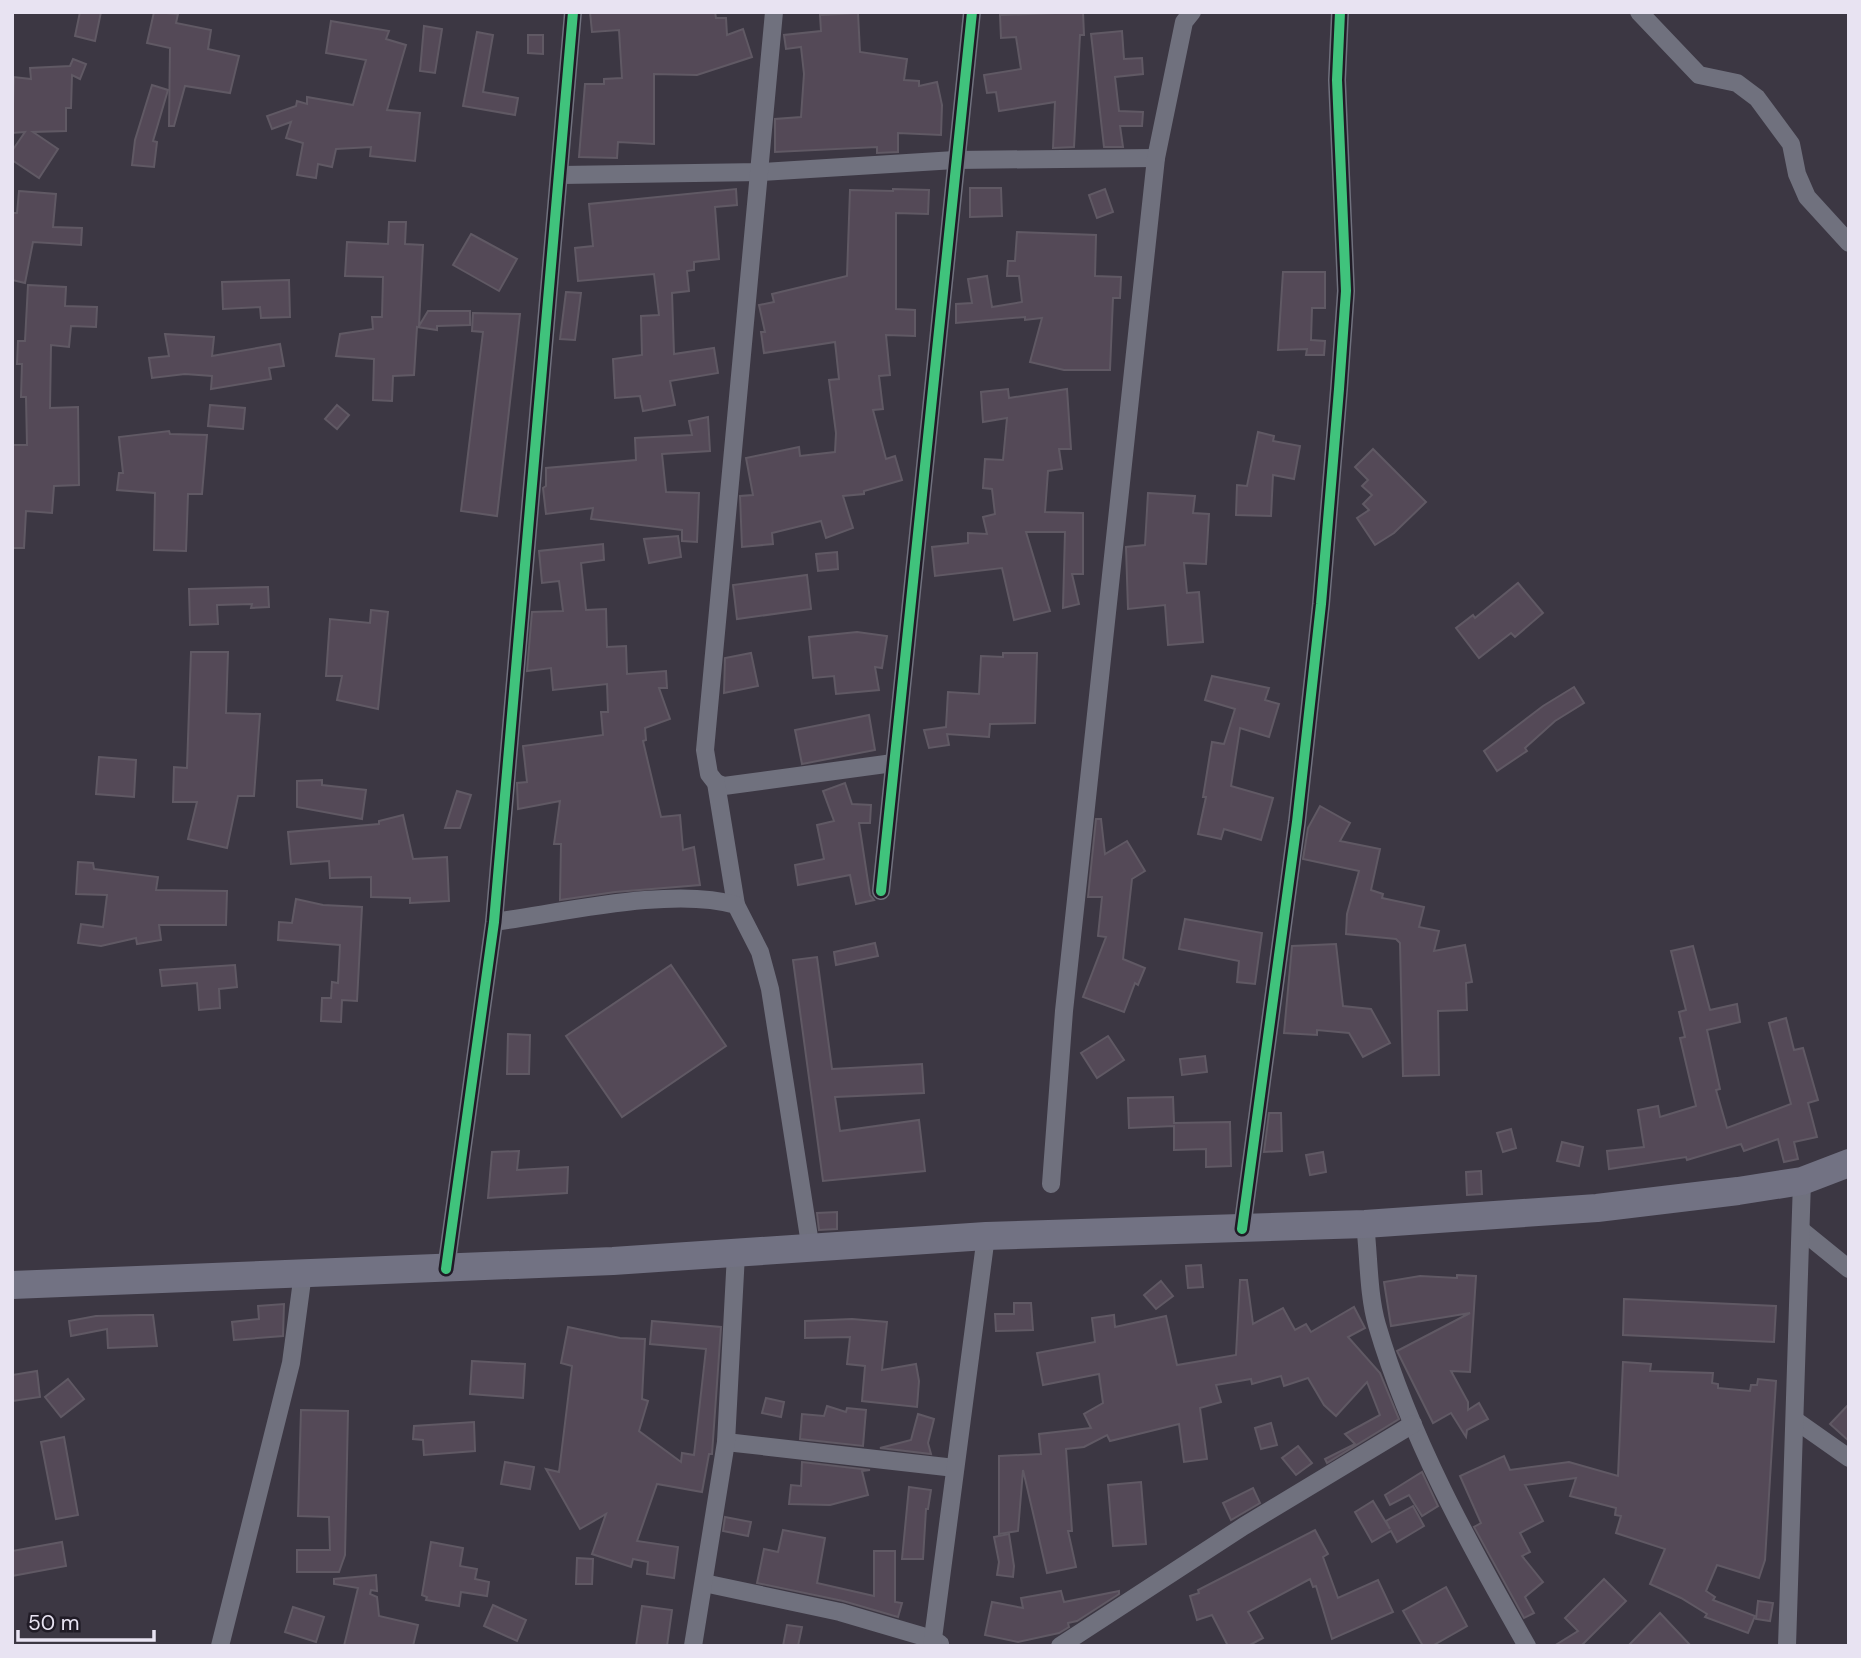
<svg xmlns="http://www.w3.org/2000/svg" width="1861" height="1658" font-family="'DM Sans',sans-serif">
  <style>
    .building { fill: #544957; stroke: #605964; stroke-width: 2 }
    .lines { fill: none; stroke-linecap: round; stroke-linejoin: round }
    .street { stroke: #70717e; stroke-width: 18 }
    .primary { stroke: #727283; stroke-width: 28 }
    .cycleway-casing { stroke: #201b26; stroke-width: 15 }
    .cycleway { stroke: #40c37c; stroke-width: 10 }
  </style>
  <rect width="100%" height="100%" fill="#3c3743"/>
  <!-- building -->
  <g class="building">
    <polygon points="80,12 101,12 95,41 75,36"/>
    <polygon points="154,12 178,14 176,23 211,30 208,49 239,56 230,93 185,86 174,126 169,126 170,48 147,43"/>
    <polygon points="590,12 715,12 716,18 726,18 727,35 743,29 752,57 697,75 654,74 654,144 618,142 617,158 579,157 585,84 604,84 604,79 622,78 619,30 592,32"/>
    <polygon points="1083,12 1084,35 1080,35 1074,147 1053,148 1055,102 999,111 996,92 987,93 984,75 1021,69 1016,37 1001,38 1000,15"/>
    <polygon points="858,13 860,52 907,59 904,80 919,81 919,86 937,82 942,105 941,135 898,133 898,152 877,153 877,147 775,152 775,119 801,117 804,74 801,47 786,49 784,35 821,31 820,15"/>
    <polygon points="331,21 389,31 386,39 406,45 387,110 420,113 415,161 370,156 371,147 336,149 332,167 318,164 316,178 297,175 303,143 286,138 291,122 272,129 267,116 296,106 297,101 307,104 307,97 353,105 366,60 326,53"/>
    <polygon points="424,26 442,29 435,73 420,71"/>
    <polygon points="1122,31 1124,59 1142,58 1143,74 1115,77 1119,111 1143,112 1142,126 1120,126 1123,147 1104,147 1091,34"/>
    <polygon points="477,32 493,35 483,92 518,98 515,115 463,106"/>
    <polygon points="528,35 543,35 543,54 528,53"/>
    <polygon points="73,59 86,64 80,79 72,75 71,108 66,108 66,131 33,132 58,149 39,178 12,160 12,151 25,132 12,133 14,77 31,79 30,68 70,66"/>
    <polygon points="152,85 168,90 153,141 157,142 154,167 132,165 135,140"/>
    <polygon points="970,188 1001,188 1002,216 970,217"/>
    <polygon points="736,189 737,205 715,207 719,259 694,262 694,270 687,271 689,291 672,293 674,354 714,348 718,373 670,381 675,405 643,411 640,396 615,398 613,359 642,355 641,316 659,315 654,274 578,281 575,248 593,246 589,204"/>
    <polygon points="893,189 929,190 928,214 896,213 896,309 915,310 915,336 886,335 890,375 879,376 883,409 873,410 886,459 895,456 902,480 864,491 864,494 843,496 853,528 826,538 821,521 772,533 773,544 742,547 740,496 753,495 746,458 799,447 800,456 835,452 836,433 829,380 839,379 835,342 764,353 761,332 765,332 759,305 774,302 772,294 847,276 850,190 893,191"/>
    <polygon points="1105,189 1113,212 1097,218 1089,195"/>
    <polygon points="19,191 56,194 53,227 82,228 81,245 33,242 25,283 12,280 12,213 17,213"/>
    <polygon points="389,222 406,222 405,244 423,245 419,326 428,311 470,311 470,325 437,326 437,330 417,327 414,375 393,376 392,401 373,400 374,359 336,356 340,334 373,329 372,317 382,317 383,277 345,276 347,242 388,244"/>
    <polygon points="1017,232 1096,235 1095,276 1121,277 1120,298 1113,298 1110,370 1064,370 1030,362 1042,318 1025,320 1025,317 956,323 956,304 972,303 968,279 987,276 992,307 1022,302 1019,276 1007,276 1008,261 1015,261"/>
    <polygon points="471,234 517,259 499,291 453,265"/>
    <polygon points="1283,272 1325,272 1325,308 1312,308 1311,340 1325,341 1324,355 1306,355 1307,349 1278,350"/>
    <polygon points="289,280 290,317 261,318 260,307 223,309 222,282"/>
    <polygon points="28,285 66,287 65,306 97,307 96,327 71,326 69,347 51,345 50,408 78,407 79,485 54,486 52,513 26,511 24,548 12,548 12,445 27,445 26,397 21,397 22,364 17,364 18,341 25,341"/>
    <polygon points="566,292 581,293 575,340 560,339"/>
    <polygon points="473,313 520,314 497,516 461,511 483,332 472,331"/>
    <polygon points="165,334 214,337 212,356 280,344 284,366 269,368 271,379 211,389 212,376 185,374 152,378 149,358 169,356"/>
    <polygon points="1008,389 1009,398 1067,389 1071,449 1059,449 1062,469 1048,471 1045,512 1083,513 1083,574 1072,574 1079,604 1063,608 1065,532 1026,532 1050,611 1014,620 1002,568 935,576 932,547 968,543 968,533 987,534 983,517 995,514 992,489 983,488 985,459 1003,460 1007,418 983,422 981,392"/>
    <polygon points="210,405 245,408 243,429 208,426"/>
    <polygon points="337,405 349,415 337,429 325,419"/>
    <polygon points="708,417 710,451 662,454 666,492 699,493 697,542 682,541 682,530 591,519 593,508 546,514 543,488 546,486 546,468 636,460 635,438 692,435 689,421"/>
    <polygon points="169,431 170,434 207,435 202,494 188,494 186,551 154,550 155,493 117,490 119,473 123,473 119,437"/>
    <polygon points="1258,432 1274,436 1273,441 1300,446 1294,479 1273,475 1271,516 1236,515 1237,485 1247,486"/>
    <polygon points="1373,449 1426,502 1394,533 1375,545 1357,518 1369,510 1363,504 1372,495 1362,486 1368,480 1355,467"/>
    <polygon points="1148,493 1195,496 1193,513 1209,514 1206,564 1184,563 1187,593 1199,592 1203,642 1168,645 1165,605 1128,609 1126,547 1145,545"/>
    <polygon points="678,536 681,557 649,563 644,539"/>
    <polygon points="603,544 604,560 581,563 586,610 606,609 607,647 626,646 627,674 666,671 667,688 659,688 670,719 645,728 646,740 643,741 661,817 680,815 683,850 694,847 700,885 615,892 560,900 561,844 554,844 560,801 518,809 517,783 527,782 523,746 603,735 601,712 608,712 607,684 553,690 551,668 527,671 532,612 563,611 559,581 542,583 539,551"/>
    <polygon points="837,552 838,569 818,571 816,554"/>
    <polygon points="807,575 811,609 737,619 733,585"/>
    <polygon points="1518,583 1543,613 1515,637 1511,633 1479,658 1456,628 1473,615 1475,618"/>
    <polygon points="268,587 269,607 251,608 252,604 217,605 218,624 190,625 189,589"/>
    <polygon points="371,610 388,612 378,709 337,700 342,676 326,676 330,619 370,623"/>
    <polygon points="857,632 887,636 882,668 875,667 879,690 836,694 834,676 813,678 809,637"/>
    <polygon points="191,652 228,652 226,713 260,714 254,796 238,796 227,848 188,839 197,802 173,802 174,767 187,768"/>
    <polygon points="751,653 758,686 724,693 725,658"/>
    <polygon points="1003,653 1037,653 1035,723 990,724 989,737 947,734 949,745 929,748 924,730 946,727 948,692 979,694 981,656 1003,657"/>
    <polygon points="1212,676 1269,688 1265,700 1279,704 1269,737 1240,728 1231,786 1273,798 1261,840 1224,829 1221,839 1198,834 1206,797 1203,797 1212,742 1224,744 1235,709 1205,700"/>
    <polygon points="1574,687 1584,703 1555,721 1525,748 1527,751 1497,771 1484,751 1543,706"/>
    <polygon points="869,715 875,750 802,764 795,730"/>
    <polygon points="99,757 136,760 134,797 96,794"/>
    <polygon points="322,780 322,785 366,790 362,819 297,807 297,781"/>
    <polygon points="845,783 852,804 871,805 870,823 859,823 870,895 874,900 856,904 850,875 798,885 795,865 824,859 817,825 834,821 823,791"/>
    <polygon points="457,791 471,795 460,828 445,828"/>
    <polygon points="1320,806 1350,823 1340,841 1380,849 1371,890 1383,894 1382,898 1424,907 1419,927 1439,931 1434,951 1465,945 1472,982 1466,983 1467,1010 1438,1011 1439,1075 1403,1076 1400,943 1396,939 1346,934 1347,914 1359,871 1303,859 1308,828"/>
    <polygon points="403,815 413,859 447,857 449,901 410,903 410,898 371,897 371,877 330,878 329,861 291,864 288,832 379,824 379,821"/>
    <polygon points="1096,819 1101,819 1105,854 1127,841 1145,871 1132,879 1123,959 1145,968 1138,985 1135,983 1124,1012 1083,997 1106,937 1098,936 1102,897 1088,897"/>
    <polygon points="78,862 93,863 94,869 158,877 156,890 227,891 226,925 159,925 161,940 137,944 136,938 101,946 78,943 81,924 103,927 107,895 76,894"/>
    <polygon points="296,899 323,905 362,907 357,1001 342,1000 341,1022 321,1021 322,998 331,998 332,982 338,983 340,945 278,940 279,922 292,923"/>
    <polygon points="1185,919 1262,933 1255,984 1237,982 1239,961 1179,949"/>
    <polygon points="875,943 878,956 836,965 834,952"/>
    <polygon points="1336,944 1343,1006 1371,1009 1390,1043 1363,1057 1349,1033 1317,1030 1317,1035 1284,1033 1292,946"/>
    <polygon points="1693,946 1710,1010 1737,1004 1740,1022 1707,1030 1720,1089 1716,1090 1727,1128 1791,1104 1769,1023 1786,1018 1794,1050 1803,1048 1818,1100 1808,1103 1817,1137 1794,1142 1798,1159 1784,1162 1778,1139 1744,1151 1741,1144 1687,1160 1686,1157 1609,1169 1607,1151 1644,1147 1638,1110 1658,1106 1660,1117 1696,1106 1680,1038 1685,1037 1679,1012 1686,1010 1671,951"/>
    <polygon points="817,957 832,1069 922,1064 924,1093 835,1097 840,1131 919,1120 925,1171 823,1181 793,960"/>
    <polygon points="235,965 237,987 219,989 220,1008 199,1010 197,983 162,986 160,970"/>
    <polygon points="671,965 726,1046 622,1117 566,1036"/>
    <polygon points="508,1034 530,1035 529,1074 507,1074"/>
    <polygon points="1108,1036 1124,1060 1097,1078 1081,1053"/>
    <polygon points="1205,1056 1207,1072 1182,1075 1180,1059"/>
    <polygon points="1173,1097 1174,1123 1230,1122 1231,1166 1206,1167 1206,1149 1174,1150 1174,1126 1129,1128 1128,1098"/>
    <polygon points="1269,1113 1281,1113 1282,1151 1264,1152"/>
    <polygon points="1511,1129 1516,1148 1503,1152 1497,1133"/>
    <polygon points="1562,1142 1583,1147 1579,1166 1557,1161"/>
    <polygon points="519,1151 517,1170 568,1167 567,1193 488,1198 492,1152"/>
    <polygon points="1323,1152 1326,1172 1310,1175 1306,1155"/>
    <polygon points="1481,1171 1482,1194 1467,1195 1466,1172"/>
    <polygon points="837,1212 837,1229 819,1230 817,1213"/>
    <polygon points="1201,1265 1203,1287 1188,1288 1186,1266"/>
    <polygon points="1457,1275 1476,1276 1470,1372 1451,1371 1468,1402 1468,1410 1479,1403 1488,1419 1467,1430 1466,1437 1451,1413 1433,1423 1397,1351 1470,1313 1391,1326 1384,1282 1420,1276 1457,1278"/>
    <polygon points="1240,1280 1247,1280 1253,1324 1283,1308 1295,1330 1306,1324 1311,1332 1354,1307 1365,1328 1348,1337 1380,1373 1399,1419 1327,1463 1325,1459 1355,1444 1345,1434 1380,1415 1367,1382 1336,1416 1324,1405 1308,1378 1284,1386 1281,1376 1252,1384 1251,1379 1216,1385 1221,1402 1200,1408 1207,1459 1184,1462 1179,1424 1110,1441 1107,1435 1084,1447 1066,1449 1072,1531 1068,1531 1076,1567 1047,1573 1023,1470 1018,1531 999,1534 999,1456 1041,1454 1039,1434 1091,1428 1084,1414 1103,1403 1099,1374 1043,1385 1037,1353 1095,1342 1092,1318 1114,1315 1115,1327 1166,1316 1177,1365 1236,1355"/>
    <polygon points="1161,1281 1173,1296 1156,1309 1144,1295"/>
    <polygon points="1624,1299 1776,1306 1774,1342 1623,1335"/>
    <polygon points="1014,1303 1031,1303 1033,1330 996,1331 995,1314 1014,1314"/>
    <polygon points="284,1304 283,1336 234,1340 232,1322 259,1319 258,1306"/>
    <polygon points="140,1315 153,1315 157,1346 108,1348 107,1329 71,1336 69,1321 96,1316"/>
    <polygon points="852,1319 887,1322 882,1370 916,1364 919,1381 917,1407 862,1401 865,1366 847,1364 850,1337 805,1338 805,1321"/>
    <polygon points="652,1321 721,1327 712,1454 709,1454 702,1492 657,1484 637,1541 678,1547 674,1578 647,1574 648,1562 633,1559 631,1567 592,1554 606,1514 580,1529 546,1469 559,1472 572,1366 561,1363 568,1327 620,1338 645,1339 642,1399 648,1401 639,1431 681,1462 682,1453 694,1455 706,1349 650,1344"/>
    <polygon points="472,1361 525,1364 523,1398 470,1394"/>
    <polygon points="1623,1362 1651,1364 1650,1371 1713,1373 1712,1383 1718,1384 1718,1388 1750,1391 1751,1385 1757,1385 1758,1379 1776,1381 1765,1560 1759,1578 1717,1565 1706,1591 1715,1597 1713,1600 1755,1616 1748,1633 1705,1617 1707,1614 1681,1598 1650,1584 1665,1549 1616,1533 1621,1516 1615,1515 1616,1508 1570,1496 1576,1478 1525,1485 1543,1521 1520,1533 1530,1552 1522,1556 1543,1582 1525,1597 1534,1613 1524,1618 1474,1527 1481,1523 1460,1476 1504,1456 1510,1470 1569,1462 1618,1476"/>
    <polygon points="37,1371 40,1397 12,1401 12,1375"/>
    <polygon points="68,1379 84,1399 61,1417 45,1397"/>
    <polygon points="766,1398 784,1402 781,1417 762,1413"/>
    <polygon points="1849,1404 1849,1441 1830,1424"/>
    <polygon points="827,1406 846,1412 847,1408 866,1410 863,1446 800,1439 802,1414 824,1416"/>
    <polygon points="301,1410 348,1411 345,1555 339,1572 297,1572 297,1550 330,1550 329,1517 298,1516"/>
    <polygon points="918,1414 934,1419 928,1443 931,1454 880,1448 911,1440"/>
    <polygon points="474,1422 475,1451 424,1455 423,1440 413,1439 414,1426"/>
    <polygon points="1271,1423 1277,1445 1261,1449 1255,1428"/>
    <polygon points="64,1437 78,1515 56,1519 41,1442"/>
    <polygon points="1298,1446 1312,1463 1296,1475 1282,1458"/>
    <polygon points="505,1462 534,1467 530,1489 501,1484"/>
    <polygon points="802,1462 870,1470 862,1471 868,1495 830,1505 789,1504 791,1485 801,1486"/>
    <polygon points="1422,1472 1438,1506 1422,1516 1409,1495 1390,1505 1385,1495"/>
    <polygon points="1141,1482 1146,1544 1113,1546 1108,1485"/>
    <polygon points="909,1487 931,1490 928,1509 926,1509 923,1559 902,1559"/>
    <polygon points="1253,1488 1260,1503 1231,1520 1223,1503"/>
    <polygon points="1373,1501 1390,1529 1386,1521 1413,1506 1424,1526 1397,1542 1391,1531 1372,1542 1355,1512"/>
    <polygon points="725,1517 751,1522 748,1536 723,1531"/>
    <polygon points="783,1530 825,1538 817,1583 874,1596 874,1551 895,1551 895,1602 902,1603 898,1617 843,1601 757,1583 764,1549 778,1552"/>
    <polygon points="1315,1530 1328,1554 1323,1557 1338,1598 1378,1580 1393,1612 1332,1639 1316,1586 1313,1587 1310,1579 1248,1612 1263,1638 1248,1646 1228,1646 1212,1615 1197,1620 1190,1596 1199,1593 1198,1590"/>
    <polygon points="1009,1534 1014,1566 1013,1577 997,1575 999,1562 994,1537"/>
    <polygon points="62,1542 66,1566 12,1576 12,1551"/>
    <polygon points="431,1542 463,1548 460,1566 477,1569 475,1579 489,1582 487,1596 461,1592 459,1606 426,1600 427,1597 422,1595"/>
    <polygon points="577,1558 593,1559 592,1584 576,1584"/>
    <polygon points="376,1575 377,1591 371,1590 370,1594 377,1597 379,1616 418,1625 413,1646 344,1646 358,1588 334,1584 334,1579"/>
    <polygon points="1604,1579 1626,1601 1581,1646 1554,1646 1578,1631 1565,1618"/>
    <polygon points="1446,1587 1467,1626 1432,1646 1423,1646 1403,1611"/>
    <polygon points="1061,1591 1064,1602 1119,1591 1119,1594 1077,1621 1068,1623 1069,1627 1059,1633 1018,1642 985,1635 992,1602 1023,1608 1021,1598"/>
    <polygon points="1758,1601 1773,1603 1770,1621 1756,1619"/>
    <polygon points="493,1605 526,1620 517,1641 484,1626"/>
    <polygon points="642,1606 672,1610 667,1646 636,1646"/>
    <polygon points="293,1607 324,1617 316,1642 285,1632"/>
    <polygon points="1660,1613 1691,1646 1628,1646"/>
    <polygon points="787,1625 802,1627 798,1646 783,1646"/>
  </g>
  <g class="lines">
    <!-- street -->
    <g class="street">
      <polyline points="1639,12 1699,75 1737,83 1757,98 1791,144 1797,174 1807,197 1849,243"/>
      <polyline points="561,175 761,172 955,160 1156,158"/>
      <polyline points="716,783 724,786 893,763"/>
      <polyline points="881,891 972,12"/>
      <polyline points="736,905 716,783 709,774 705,750 774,12"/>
      <path d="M494,922C561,913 673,886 736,905L760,952L770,989L811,1250"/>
      <polyline points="1051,1184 1064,1011 1156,158 1184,22 1192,12"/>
      <path d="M1365,1224C1369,1256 1368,1294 1377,1325C1410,1438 1469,1544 1527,1646"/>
      <polyline points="1242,1229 1297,822 1321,604 1339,389 1346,291 1337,80 1340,12"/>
      <polyline points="1801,1230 1849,1269"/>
      <polyline points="446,1269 494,922 573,12"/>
      <polyline points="1795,1420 1849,1458"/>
      <polyline points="726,1442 955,1468"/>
      <polyline points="704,1583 840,1612 932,1639 940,1644"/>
      <polyline points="220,1646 291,1363 303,1273"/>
      <polyline points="693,1646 726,1442 736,1254"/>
      <polyline points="932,1646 986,1236"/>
      <polyline points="1060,1646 1244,1526 1413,1424"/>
      <polyline points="1787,1646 1802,1181"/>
    </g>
    <!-- primary -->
    <polyline class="primary" points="12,1285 613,1261 986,1236 1365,1224 1597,1208 1738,1191 1802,1181 1849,1163"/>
    <defs>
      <g id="cycleway">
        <polyline points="881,891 972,12"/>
        <polyline points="1242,1229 1297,822 1321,604 1339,389 1346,291 1337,80 1340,12"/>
        <polyline points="446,1269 494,922 573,12"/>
      </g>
    </defs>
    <!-- cycleway casing -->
    <use href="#cycleway" class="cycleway-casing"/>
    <!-- cycleway -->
    <use href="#cycleway" class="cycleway"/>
  </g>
  <!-- border -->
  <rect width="1861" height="1658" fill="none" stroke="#e8e3f2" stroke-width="28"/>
  <!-- scale -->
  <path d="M18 1630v10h136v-10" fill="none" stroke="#e8e3f2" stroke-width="3.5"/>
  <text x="28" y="1630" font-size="21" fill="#e8e3f2" stroke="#201b26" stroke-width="5" paint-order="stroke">50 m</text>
</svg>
